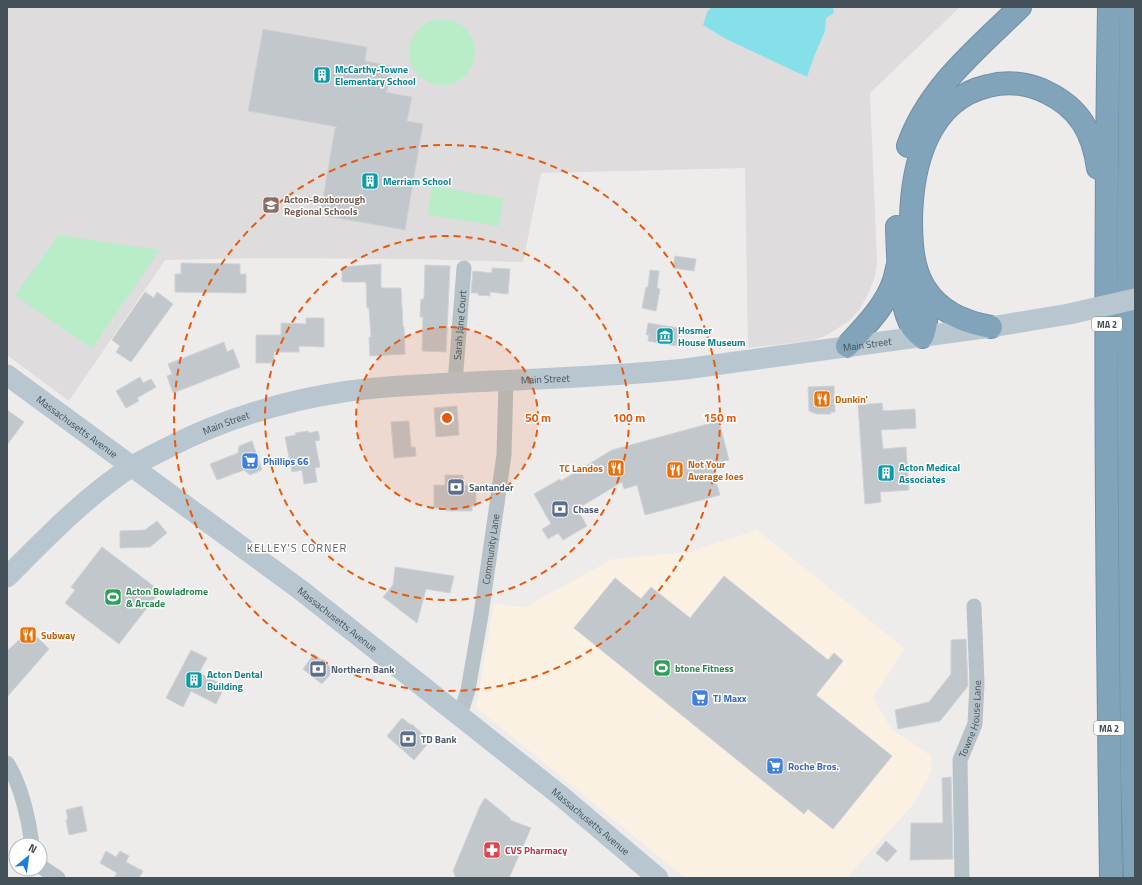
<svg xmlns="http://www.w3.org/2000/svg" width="1142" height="885" font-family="'Titillium Web',sans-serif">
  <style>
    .commercial { fill: #fbf1e2 }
    .education { fill: #dfdcdd }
    .green { fill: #b8edc7 }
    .water { fill: #85e0ea }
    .building { fill: #c2c7cb; stroke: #cfd2d7 }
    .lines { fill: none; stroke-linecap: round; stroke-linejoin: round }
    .highway-casing { stroke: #6e8fa7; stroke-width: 24 }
    .street { stroke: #b6c2c8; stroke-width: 15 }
    .secondary { stroke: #b8c6d0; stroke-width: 21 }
    .highway { stroke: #82a4bb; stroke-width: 22 }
    .secondary-bridge { stroke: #b8c6d0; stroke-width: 21 }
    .ring { fill: none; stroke: #e8590c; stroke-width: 2; stroke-dasharray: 7 5 }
    .labels { text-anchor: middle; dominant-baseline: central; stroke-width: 3; stroke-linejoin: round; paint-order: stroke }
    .shield { fill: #fff; stroke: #7c858a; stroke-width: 1 }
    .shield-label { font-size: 9px; font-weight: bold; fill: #445158 }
    .culture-label { font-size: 10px; font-weight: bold; fill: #0d838f; stroke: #fff; text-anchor: start }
    .education-label { font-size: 10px; font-weight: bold; fill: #785e54; stroke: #fff; text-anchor: start }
    .street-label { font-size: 10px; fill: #445158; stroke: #fff }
    .food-label { font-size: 10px; font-weight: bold; fill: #c56008; stroke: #fff; text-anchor: start }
    .shop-label { font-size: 10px; font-weight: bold; fill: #366cbe; stroke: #fff; text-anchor: start }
    .service-label { font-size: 10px; font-weight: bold; fill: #4e5e75; stroke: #fff; text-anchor: start }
    .leisure-label { font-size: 10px; font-weight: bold; fill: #27864d; stroke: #fff; text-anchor: start }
    .health-label { font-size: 10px; font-weight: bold; fill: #be3a42; stroke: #fff; text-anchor: start }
    .neighbourhood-label { font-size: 11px; letter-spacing: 1px; fill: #585d60; stroke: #fff }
    .centre { fill: #e8590c; stroke: #fff; stroke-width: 2 }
    .ring-label { font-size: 12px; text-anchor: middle; font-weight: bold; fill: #e8590c; stroke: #fff; stroke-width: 3; stroke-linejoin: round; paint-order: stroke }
  </style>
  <rect width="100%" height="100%" fill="#eeebeb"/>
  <!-- commercial -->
  <polygon class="commercial" points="757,530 904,648 873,698 891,729 931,756 931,771 924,786 910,808 846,878 685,878 476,707 494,604 525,607 613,559 690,552"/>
  <!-- education -->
  <polygon class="education" points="7,7 960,7 870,93 876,237 877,264 874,280 867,296 860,309 850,320 838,328 825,336 811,341 748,348 745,168 541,173 523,262 417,259 259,258 165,260 69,401 7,355"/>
  <!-- green -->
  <g class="green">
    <circle cx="442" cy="52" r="33"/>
    <polygon points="432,186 503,198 499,226 428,215"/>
    <polygon points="59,235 159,250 92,349 15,295"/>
  </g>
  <!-- water -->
  <polygon class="water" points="712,7 831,7 833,8 834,13 826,18 825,31 815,54 807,77 726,39 703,25 707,12"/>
  <!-- building -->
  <g class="building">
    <polygon points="263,29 367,47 365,61 392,66 387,91 385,92 412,97 407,121 423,124 405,230 320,215 335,128 337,127 248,111"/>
    <polygon points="675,256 696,259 694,271 673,268"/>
    <polygon points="181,263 240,264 240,274 246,274 246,293 175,292 175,274 181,274"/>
    <polygon points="381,264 381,288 401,288 403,327 404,327 405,354 370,356 369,337 371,337 369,308 367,308 366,282 342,282 342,267"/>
    <polygon points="425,265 450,266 446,352 422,351 423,317 420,317 421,299 424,299"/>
    <polygon points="492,268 510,269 508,294 490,292 490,296 478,295 478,293 471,293 473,271 492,273"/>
    <polygon points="650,270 659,271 657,288 660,289 656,311 642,308 646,287 648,287"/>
    <polygon points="145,292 154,298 157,292 173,304 131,362 116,352 120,346 112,340"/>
    <polygon points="306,318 324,318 324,347 299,346 299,352 274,352 274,363 256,363 256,335 281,335 281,323 306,324"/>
    <polygon points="648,323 679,328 676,346 648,341 649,335 646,335"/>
    <polygon points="224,342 227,352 233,349 240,367 173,393 167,376 172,374 168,364"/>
    <polygon points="140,377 143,383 151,379 156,387 137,398 139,401 126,408 116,391"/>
    <polygon points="834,386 835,412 831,412 831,414 817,414 809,411 808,387"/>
    <polygon points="882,403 883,411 915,409 916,428 881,430 883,449 906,447 909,490 880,492 881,502 865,504 858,405"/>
    <polygon points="457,406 459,435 436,437 434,408"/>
    <polygon points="7,410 24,422 7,445"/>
    <polygon points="409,421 411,447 415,447 416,456 394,458 391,422"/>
    <polygon points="719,421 729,460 711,465 720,495 645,515 637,485 624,489 622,482 577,509 587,526 563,540 558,533 548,539 542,529 551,524 534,494 560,479 561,481 612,450"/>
    <polygon points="308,431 309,433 318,431 320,440 315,441 320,467 315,468 317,482 304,484 302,470 292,472 285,437 296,435 295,433"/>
    <polygon points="252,441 262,470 250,475 244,470 217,480 210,464 238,453 239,446"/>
    <polygon points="445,475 463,475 463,485 471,485 471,487 476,487 476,506 472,507 472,511 446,511 445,508 434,508 434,485 445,485"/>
    <polygon points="157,521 167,533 150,547 120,548 120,531 145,530"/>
    <polygon points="102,547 160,591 119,644 65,603 75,590 71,587"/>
    <polygon points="395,567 454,576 450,593 426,589 417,623 383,597 393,585"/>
    <polygon points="724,576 828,660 834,653 843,661 816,695 892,756 833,829 808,809 804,814 574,628 615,578 641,599 651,587 690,618"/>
    <polygon points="30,630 49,649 7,697 7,651"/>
    <polygon points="966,639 968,686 940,721 898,729 895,710 929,702 951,674 951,640"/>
    <polygon points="191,650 207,658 199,673 225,686 216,704 191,691 183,707 166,698"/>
    <polygon points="314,654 334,670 322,684 303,669"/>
    <polygon points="402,718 411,725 412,724 430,741 414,760 387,736"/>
    <polygon points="951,777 953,859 910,860 911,823 943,823 942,778"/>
    <polygon points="485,798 510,818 510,820 531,828 509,878 456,878 453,871 480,806"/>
    <polygon points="82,806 87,831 69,835 66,820 68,819 66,810"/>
    <polygon points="886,841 897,851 887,862 876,853"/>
    <polygon points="106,851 116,857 120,851 129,856 126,862 143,871 139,878 114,878 117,873 100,863"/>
  </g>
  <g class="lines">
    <defs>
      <g id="highway">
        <path d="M1109,7C1104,297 1107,588 1111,878"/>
        <polyline points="1131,7 1128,316 1132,777 1135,878"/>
        <path d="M908,146C928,88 977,49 1020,7"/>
        <path d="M897,227C898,255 898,297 910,323C912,328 917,333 922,337C930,319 925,302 920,284"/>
        <path d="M991,327C964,322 939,312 924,287C912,267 911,241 911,219C912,165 928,100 988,86C1007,81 1028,83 1046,92C1080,108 1093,133 1098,168"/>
        <path d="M847,346C868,323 892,300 897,268"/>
      </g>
    </defs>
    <!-- highway casing -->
    <use href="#highway" class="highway-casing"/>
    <!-- street -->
    <g class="street">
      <path id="s1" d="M455,383L464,268"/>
      <path id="s2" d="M460,715L468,690L481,615L504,455L506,380"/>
      <path d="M7,763C21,784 29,820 32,845"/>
      <polyline points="40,866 58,878"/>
      <path id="s3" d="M962,878L960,760L975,724L977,683L974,606"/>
    </g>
    <!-- secondary -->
    <g class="secondary">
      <path id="s4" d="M7,375L302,591L561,796L658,878"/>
      <path id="s5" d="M7,577C46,538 85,497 131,467C143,460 155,454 167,448C224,419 286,400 349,391C383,386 418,385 452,383C530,379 608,377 685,369L991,327L1069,314"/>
    </g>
    <!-- highway -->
    <use href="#highway" class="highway"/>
    <!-- secondary-bridge -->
    <polyline class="secondary-bridge" points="1069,314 1135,299"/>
  </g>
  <!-- distance rings -->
  <circle cx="447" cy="418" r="91" fill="#e8590c" fill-opacity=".12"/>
  <g class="ring">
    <circle cx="447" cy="418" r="91"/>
    <circle cx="447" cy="418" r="182"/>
    <circle cx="447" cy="418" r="273"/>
  </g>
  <!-- icons -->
  <defs>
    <symbol id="building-square" viewBox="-11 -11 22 22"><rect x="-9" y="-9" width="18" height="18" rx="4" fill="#0f9aa8" stroke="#fff"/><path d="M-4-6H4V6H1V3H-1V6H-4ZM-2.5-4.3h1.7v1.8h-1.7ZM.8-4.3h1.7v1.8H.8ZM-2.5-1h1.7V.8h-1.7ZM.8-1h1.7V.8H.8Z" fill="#fff"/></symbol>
    <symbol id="school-square" viewBox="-11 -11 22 22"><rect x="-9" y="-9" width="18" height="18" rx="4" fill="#8d6e63" stroke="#fff"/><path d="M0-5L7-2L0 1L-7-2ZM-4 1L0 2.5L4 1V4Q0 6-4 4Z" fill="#fff"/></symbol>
    <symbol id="museum-square" viewBox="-11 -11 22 22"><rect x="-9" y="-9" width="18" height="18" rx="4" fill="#0f9aa8" stroke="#fff"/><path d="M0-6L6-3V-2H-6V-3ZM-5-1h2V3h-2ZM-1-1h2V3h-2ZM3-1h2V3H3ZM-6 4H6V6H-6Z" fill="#fff"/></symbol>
    <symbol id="restaurant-square" viewBox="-11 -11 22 22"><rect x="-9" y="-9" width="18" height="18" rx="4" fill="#e8710a" stroke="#fff"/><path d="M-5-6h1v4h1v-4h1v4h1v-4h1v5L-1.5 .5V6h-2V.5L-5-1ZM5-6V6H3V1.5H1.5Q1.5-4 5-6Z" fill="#fff"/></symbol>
    <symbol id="supermarket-square" viewBox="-11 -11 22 22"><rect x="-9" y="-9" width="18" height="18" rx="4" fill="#3f7fe0" stroke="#fff"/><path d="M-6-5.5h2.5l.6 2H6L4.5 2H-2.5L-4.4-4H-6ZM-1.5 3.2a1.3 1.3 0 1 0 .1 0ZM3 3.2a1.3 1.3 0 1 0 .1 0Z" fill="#fff"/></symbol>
    <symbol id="bank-square" viewBox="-11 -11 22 22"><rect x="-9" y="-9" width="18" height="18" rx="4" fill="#5c6f8a" stroke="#fff"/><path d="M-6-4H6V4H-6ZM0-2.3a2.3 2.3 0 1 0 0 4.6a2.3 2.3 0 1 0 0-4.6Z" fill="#fff"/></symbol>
    <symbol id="stadium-square" viewBox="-11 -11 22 22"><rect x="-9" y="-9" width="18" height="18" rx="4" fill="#2e9e5b" stroke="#fff"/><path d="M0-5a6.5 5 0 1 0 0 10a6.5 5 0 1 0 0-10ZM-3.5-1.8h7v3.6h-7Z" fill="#fff"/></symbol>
    <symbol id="pharmacy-square" viewBox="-11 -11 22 22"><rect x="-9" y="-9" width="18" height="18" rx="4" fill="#e0444e" stroke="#fff"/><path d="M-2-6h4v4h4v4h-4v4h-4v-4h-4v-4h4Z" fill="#fff"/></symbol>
  </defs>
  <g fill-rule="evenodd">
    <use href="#building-square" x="312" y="65" width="20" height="20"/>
    <use href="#building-square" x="360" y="171" width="20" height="20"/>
    <use href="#school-square" x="261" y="195" width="20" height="20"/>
    <use href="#museum-square" x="655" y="326" width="20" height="20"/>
    <use href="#restaurant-square" x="812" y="389" width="20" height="20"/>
    <use href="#supermarket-square" x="240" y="451" width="20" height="20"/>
    <use href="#restaurant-square" x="606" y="458" width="20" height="20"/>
    <use href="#restaurant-square" x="665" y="460" width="20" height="20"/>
    <use href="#building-square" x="876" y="463" width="20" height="20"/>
    <use href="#bank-square" x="446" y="477" width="20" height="20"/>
    <use href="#bank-square" x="550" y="499" width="20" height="20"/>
    <use href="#stadium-square" x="103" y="587" width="20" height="20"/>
    <use href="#restaurant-square" x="18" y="625" width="20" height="20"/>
    <use href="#stadium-square" x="652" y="658" width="20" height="20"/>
    <use href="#bank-square" x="308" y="659" width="20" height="20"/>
    <use href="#building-square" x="184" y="670" width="20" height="20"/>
    <use href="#supermarket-square" x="690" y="688" width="20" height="20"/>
    <use href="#bank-square" x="398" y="729" width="20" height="20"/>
    <use href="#supermarket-square" x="765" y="756" width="20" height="20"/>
    <use href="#pharmacy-square" x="482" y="840" width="20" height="20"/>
  </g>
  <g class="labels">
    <!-- shield labels -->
    <g class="shield">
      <rect x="1092" y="317" width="30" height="14" rx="3"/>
      <rect x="1094" y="721" width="30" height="14" rx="3"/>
    </g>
    <g class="shield-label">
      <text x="1107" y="324">MA 2</text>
      <text x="1109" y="728">MA 2</text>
    </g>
    <!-- culture labels -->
    <g class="culture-label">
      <text x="335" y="69">McCarthy-Towne<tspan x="335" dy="12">Elementary School</tspan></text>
      <text x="383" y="181">Merriam School</text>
      <text x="678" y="330">Hosmer<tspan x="678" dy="12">House Museum</tspan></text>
      <text x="899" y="467">Acton Medical<tspan x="899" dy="12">Associates</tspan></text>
      <text x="207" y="674">Acton Dental<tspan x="207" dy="12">Building</tspan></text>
    </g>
    <!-- education labels -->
    <g class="education-label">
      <text x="284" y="199">Acton-Boxborough<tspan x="284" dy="12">Regional Schools</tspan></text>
    </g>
    <!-- street labels -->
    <g class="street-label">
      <text stroke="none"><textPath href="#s1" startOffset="58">Sarah Jane Court</textPath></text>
      <text stroke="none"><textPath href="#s5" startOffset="919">Main Street</textPath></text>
      <text stroke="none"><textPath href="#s5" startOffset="595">Main Street</textPath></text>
      <text stroke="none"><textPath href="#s5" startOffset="271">Main Street</textPath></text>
      <text stroke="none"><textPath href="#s4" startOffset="87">Massachusetts Avenue</textPath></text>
      <text stroke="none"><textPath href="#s2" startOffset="169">Community Lane</textPath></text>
      <text stroke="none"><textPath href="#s4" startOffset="411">Massachusetts Avenue</textPath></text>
      <text stroke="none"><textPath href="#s3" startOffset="161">Towne House Lane</textPath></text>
      <text stroke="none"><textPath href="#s4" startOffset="735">Massachusetts Avenue</textPath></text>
    </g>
    <!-- food labels -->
    <g class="food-label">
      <text x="835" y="399">Dunkin'</text>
      <text x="688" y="464">Not Your<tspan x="688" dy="12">Average Joes</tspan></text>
      <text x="603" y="468" text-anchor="end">TC Landos</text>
      <text x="41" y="635">Subway</text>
    </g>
    <!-- shop labels -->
    <g class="shop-label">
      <text x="263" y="461">Phillips 66</text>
      <text x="713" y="698">TJ Maxx</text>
      <text x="788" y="766">Roche Bros.</text>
    </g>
    <!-- service labels -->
    <g class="service-label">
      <text x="469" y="487">Santander</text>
      <text x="573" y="509">Chase</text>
      <text x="331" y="669">Northern Bank</text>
      <text x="421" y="739">TD Bank</text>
    </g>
    <!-- leisure labels -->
    <g class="leisure-label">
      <text x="126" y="591">Acton Bowladrome<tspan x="126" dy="12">&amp; Arcade</tspan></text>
      <text x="675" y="668">btone Fitness</text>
    </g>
    <!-- health labels -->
    <g class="health-label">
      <text x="505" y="850">CVS Pharmacy</text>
    </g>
    <!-- neighbourhood labels -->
    <g class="neighbourhood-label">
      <text x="297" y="548">KELLEY'S CORNER</text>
    </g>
  </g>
  <circle cx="447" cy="418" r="6" class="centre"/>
  <g class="ring-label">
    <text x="538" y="422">50 m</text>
    <text x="629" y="422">100 m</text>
    <text x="720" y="422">150 m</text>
  </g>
  <!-- border -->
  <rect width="1142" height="885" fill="none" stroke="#445158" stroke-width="16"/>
  <!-- north arrow -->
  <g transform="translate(28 857) rotate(29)"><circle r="19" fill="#ffffff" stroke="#b4b9bc"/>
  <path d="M0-3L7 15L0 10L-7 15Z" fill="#1981da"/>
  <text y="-6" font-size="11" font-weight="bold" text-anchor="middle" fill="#445158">N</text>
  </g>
</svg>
